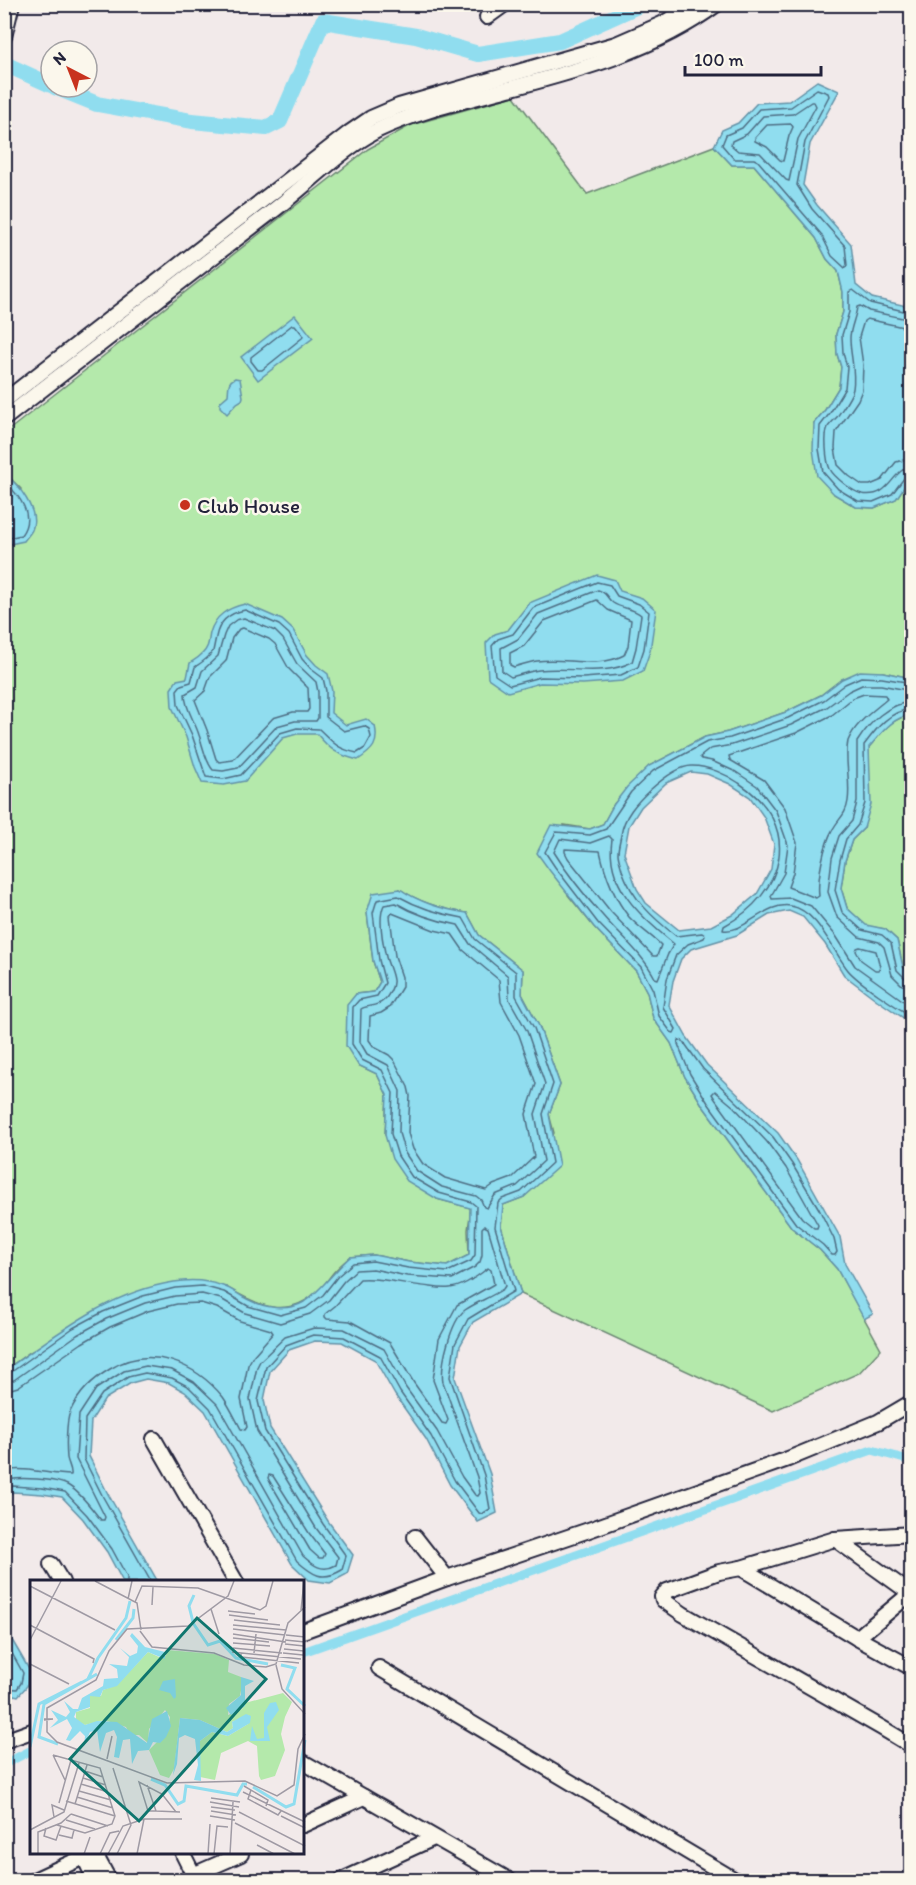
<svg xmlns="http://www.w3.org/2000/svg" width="916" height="1885" font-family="Itim,sans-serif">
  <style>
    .green { fill: #b4e9ab; stroke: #6b8673; stroke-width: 1.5 }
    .water { fill: #90ddef; stroke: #6492a7; stroke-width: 1.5; fill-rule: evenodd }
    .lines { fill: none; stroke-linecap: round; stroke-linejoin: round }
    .shore { stroke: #4e6d83; stroke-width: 1.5 }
    .canal { stroke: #90ddef; stroke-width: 9 }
    .river { stroke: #90ddef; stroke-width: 16 }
    .minor-casing { stroke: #22223b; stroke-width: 18 }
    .minor { stroke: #fbf7ec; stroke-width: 14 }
    .poi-dot { fill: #c8321e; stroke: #fbf7ec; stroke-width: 2 }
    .labels { text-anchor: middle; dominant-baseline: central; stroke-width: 5; stroke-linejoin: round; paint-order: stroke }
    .poi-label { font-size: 21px; fill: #22223b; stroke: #fbf7ec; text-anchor: start }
    .inset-river { fill: none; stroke: #90ddef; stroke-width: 3 }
    .inset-road { fill: none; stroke: #9f9aa4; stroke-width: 1.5 }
    .view { fill: #0f766e; fill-opacity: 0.15; stroke: #0f766e; stroke-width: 3 }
    .inset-edge { fill: none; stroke: #22223b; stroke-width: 3 }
  </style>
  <rect width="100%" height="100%" fill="#f2eaea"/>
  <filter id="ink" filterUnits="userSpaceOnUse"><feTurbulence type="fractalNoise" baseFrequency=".0167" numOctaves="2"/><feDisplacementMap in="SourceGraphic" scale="12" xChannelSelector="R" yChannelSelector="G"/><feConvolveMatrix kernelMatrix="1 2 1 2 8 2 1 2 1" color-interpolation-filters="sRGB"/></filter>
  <g filter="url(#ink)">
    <!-- green -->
    <g class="green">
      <path d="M514,96L587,194L714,146L732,165H754L816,238L827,259L838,271L843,292V312L836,334L837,354L841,367L839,387L825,410L814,423L834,494L856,507L874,508L896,499L911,477V678L883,672L842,679L821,695L786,712L728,732L705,737L649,766L614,804L603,824L590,829L564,825L568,895L594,927L636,971L647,992L653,1018L671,1043L685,1077L703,1106L792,1228L820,1250L837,1269L881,1349L859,1373L773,1411L521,1294L501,1226L503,1205L524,1197L554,1133L549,1114L560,1085L539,1026L522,994L523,970L479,935L467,913C442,909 420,903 400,889L367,912L373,961L380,982L374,992L356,994L358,1065L377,1074L387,1095L385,1135L437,1199L471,1208L468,1230L469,1255L447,1266L409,1262L374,1255L350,1257C344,1262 338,1267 333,1273C328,1279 324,1286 318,1291C287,1320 258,1306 226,1287L30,1352L5,1370L4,545L7,544L21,489L5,473V433L368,149L411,125Z"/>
      <polygon points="911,715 911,976 903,967 897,940 885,929 866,926 847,908 841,888 845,861 852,840 864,828 869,747 889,724 904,716"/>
    </g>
    <!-- water -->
    <g class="water">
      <polygon points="817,81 839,91 810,144 803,185 817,205 851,244 856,285 872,298 911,307 911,477 896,499 874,508 856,507 834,494 817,476 813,449 814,423 825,410 839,387 841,367 837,354 836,334 843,312 843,292 838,271 827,259 816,238 754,165 732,165 714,146 722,130 738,123 757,103 789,101"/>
      <polygon points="295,315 313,338 258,380 241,357"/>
      <path d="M235,378L240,379L243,397L242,400L237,403L227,414L220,407V402L228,395C229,387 227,382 235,378Z"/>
      <path d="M4,473C18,484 40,511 32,530C30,534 26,538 24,541L5,545Z"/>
      <polygon points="597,575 615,580 620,591 642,598 656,610 650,651 643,671 623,681 583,684 540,683 508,692 488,678 486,643 495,634 508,630 529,603"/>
      <path d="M245,604L282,620L293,630L307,655L316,665L328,674L332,691L331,713L346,725L366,719L375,726C379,744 373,750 358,760C338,755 330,750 317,734H297L283,738L245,781L224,785L202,783L195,767L186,737L172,707L171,689L177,680L187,678L190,663C196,659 204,655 207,647C209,643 209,637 210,633C215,615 228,608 245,604Z"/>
      <path d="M860,671L883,672L911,678V715C892,717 881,734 869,747L871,804L864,828L852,840L845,861L841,888L847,908L866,925L885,929L897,940L903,967L911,976V1023L877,1000L844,975L825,944L803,917L789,911L769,915L737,935L691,949L681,959L673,981L669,1005L686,1036L707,1065L778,1133L797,1160L840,1237L845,1264L873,1314L864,1319L837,1269L820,1250L792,1228L703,1106L685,1077L671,1043L653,1018L647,992L636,971L594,927L550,871L537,853L551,825L590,829L603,824L614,804L627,787L649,766L705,737L728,732L786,712L821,695L842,679ZM691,772L707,774L730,784L750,797L764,817L774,844L771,869L757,894L732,915L711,926L679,930L646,903L637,889L624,853L629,826L641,807L666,783Z"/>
      <path d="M400,889C420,903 442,909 467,913L479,935L523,970L522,994L539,1026L560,1085L549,1114L559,1166L524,1197L503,1205L501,1226L521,1294L473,1322L460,1346L455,1378L490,1474L497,1513L478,1522L450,1485L426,1439L395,1395L375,1360L342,1342L315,1341L289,1350L270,1371L264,1400L270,1428L328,1521L353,1555L347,1574L330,1583L309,1580L292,1564L205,1411L185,1392L169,1383L146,1379L131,1383L105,1399L91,1421L89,1456L108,1494L158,1582H123L107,1552L83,1519L62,1497L42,1494L13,1492L5,1497V1370C57,1334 109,1292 174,1282C191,1279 207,1280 223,1286C232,1289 239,1295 247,1299C264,1308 287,1312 304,1302C322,1290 334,1271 350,1257L374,1255L409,1262L447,1266L469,1255L470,1208L437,1199L407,1181L392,1159L385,1135L387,1095L377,1074L358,1065L346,1046L347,1005L356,994L374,992L380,982L373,961L367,912L373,893Z"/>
      <polygon points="5,1628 30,1671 27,1686 18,1696 5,1693"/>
    </g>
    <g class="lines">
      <!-- shore -->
      <g class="shore">
        <polygon points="817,89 828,93 829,96 805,142 797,185 812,209 845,246 847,265 845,268 832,256 821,234 758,161 754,159 734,159 722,145 726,135 742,128 759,109 791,107"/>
        <polygon points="811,102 814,102 816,106 798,139 789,181 786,180 760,153 738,151 731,145 732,141 747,134 763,116 793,114"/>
        <polygon points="791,124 793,127 789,136 783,161 780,160 767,147 755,141 755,138 767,125"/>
        <polyline points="912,313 870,303 853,290 849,292 849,312 842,335 843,353 847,367 845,388 830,413 820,426 819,449 823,472 838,489 858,501 873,502 892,494 905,477 912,475"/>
        <path d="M912,320L869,311L860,306L857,307C856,317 850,328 850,338C850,356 856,370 853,389C851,398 842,409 837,417C834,420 830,424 828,427C824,435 826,461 830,469C834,477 853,492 862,494C892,499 891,468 912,467"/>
        <polygon points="292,325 295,325 303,335 302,338 262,370 258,370 251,361 251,357"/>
        <polyline points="912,329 867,319 864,321 859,337 863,365 862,390 858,400 836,432 835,448 838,465 849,476 862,485 870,485 882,480 896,462 912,458"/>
        <path d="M4,480C19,496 36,515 21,535L4,539"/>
        <polygon points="597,582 610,585 617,596 639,604 649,612 644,649 638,667 621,675 583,678 540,677 510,685 495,675 492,646 498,639 513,634 533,608"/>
        <path d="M598,590C607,592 606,598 613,603C622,609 633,608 641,615L636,648L632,662C602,677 570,666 539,670C530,671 520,675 511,677L502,671L501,648L518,639L538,614Z"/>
        <path d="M597,600L608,610L631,620L628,646L624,655C598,669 565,657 537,661C529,662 521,665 514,667L510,665V653L524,646L544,621Z"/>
        <path d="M245,610L279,625L289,634L302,659L311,669L323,678L326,691V717L344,731L364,726L369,729L371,737L365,748L357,753C336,749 333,742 319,729L297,728L280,733L241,775L223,779L206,777L192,735L178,705L177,690L181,685L191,682L195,667C201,663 209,658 213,651C214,647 215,641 216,637C219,621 229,613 245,610Z"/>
        <path d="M244,618L275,631L283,639L297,664L316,682L318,692V718L316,721H295L277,726L238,768L223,771L213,770C205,761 203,746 199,735C195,721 185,709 185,694L197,687L202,671L218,656L224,635L228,626L236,620Z"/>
        <polygon points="239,629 243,628 269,639 275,644 289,669 308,688 309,709 307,712 293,712 273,718 233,760 219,762 216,759 207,730 195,700 205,691 210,677 226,661 232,638"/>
        <path d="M912,683L882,678L861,677L845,684L824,700L788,718L730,738L707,742L653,771L631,792L606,829L590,835L556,832L545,852L555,867L598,923L641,967L653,990L659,1016L671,1032L674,1033L676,1029L663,1007L667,979L676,955L688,944L704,938L705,935L702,933L676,936C653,918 632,899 622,870C621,865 618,858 618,853C618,847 620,841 621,835C624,816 636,803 650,790C660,781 678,766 692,766C708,766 726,774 739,783C803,825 786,893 724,926L723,930C744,934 766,901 791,906C818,911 832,950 848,970C858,982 897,1008 912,1016"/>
        <polyline points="912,691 881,685 862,685 849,691 827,707 791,725 732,745 710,749 700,757 702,759 712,761 736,772 757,786 776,811 788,845 784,873 771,896 772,899 791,898 811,906 836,936 855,966 912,1007"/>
        <path d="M864,694L885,695L887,699C873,711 855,723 848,741C844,760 851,781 848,801C846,815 839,818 833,829C824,844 817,879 819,896L816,898L788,887L793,873L797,843L785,808L764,780L730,760L729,756L796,733L832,715L853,698Z"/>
        <path d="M912,702C888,703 869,723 857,742V802L852,821L839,836L832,858L828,892L837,917L859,937L879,942L884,947L892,975L902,985L912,987"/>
        <path d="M912,709C890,710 876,729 864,745L865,803L858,825L846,839L840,860L835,890L842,912L862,930L882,935L891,943L897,970L905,978L912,979"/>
        <path d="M609,836L612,839C605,887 641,916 674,944L668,954L658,979L655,978C642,953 621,937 603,916C585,896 568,875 554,852L560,839L590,843Z"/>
        <path d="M565,849L600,851C605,874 614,898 629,917C638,927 651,935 661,945L657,956H653L611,912L568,858L565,852Z"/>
        <path d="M396,903C416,915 436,921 458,925L470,944L508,976L509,999L527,1031L545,1084L535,1114L544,1161L517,1186L495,1195L487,1208L484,1207L481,1200L476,1196L442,1187L417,1171L405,1153L399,1133L400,1091L388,1065L367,1054L360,1042L361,1009C367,1005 376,1007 383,1001C388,997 394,987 393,980C392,972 388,965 386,957C383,944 378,917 384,905Z"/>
        <polygon points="392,913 434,930 452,934 463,950 499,980 501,1002 519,1035 536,1084 526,1114 534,1157 512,1178 493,1185 486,1190 445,1178 423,1164 413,1149 408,1133 410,1096 408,1087 394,1060 389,1055 374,1047 369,1040 370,1016 381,1013 389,1008 402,987 402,977 395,956 390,916"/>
        <polygon points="860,947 876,951 880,967 879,970 875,970 861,960 856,951 857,948"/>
        <polygon points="679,1040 683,1041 703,1069 773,1137 792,1164 819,1209 834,1239 837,1252 835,1255 832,1255 823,1245 796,1224 708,1103 690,1074 678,1044"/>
        <polygon points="715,1091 734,1107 767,1142 786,1168 818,1225 817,1228 814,1228 802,1218 715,1099 712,1094"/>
        <path d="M488,1268L491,1270L494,1284L457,1305L439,1339L433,1380L448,1420L446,1424L442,1423L414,1383L390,1343L350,1321L327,1319L325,1317V1314L335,1306L360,1279C382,1277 408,1285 431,1287C437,1288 444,1289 450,1288C463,1287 478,1276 488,1268Z"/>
        <path d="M4,1374L10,1373L73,1328L103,1312L143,1296L175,1288L202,1286L224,1292L248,1306L280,1315L306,1308L323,1295L338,1276L353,1263L373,1261L408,1268L447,1272L471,1261L475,1255L476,1206L471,1202L439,1193L412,1177L398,1156L391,1134L393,1093L382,1070L362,1060L352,1044L353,1007L359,1000L377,996L385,983L379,960L373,913L377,900L398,896C419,908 439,914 463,918L475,939L516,972V996L534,1028L553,1084L543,1114L552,1163L521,1192L502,1199L498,1203L495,1227L514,1291L468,1319L455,1344L450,1377L484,1475L490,1509L482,1514L479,1513L455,1481L431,1436L400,1392L380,1356L344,1337L313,1335L286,1345L266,1367L258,1401L265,1431L323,1524L346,1556L342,1570C322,1582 313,1575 297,1561L210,1408L189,1387L172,1378L145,1373L128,1377L102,1394L85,1419L84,1459L103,1497L151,1582"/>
        <path d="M4,1382L14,1380L77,1335L106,1319L145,1303L175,1296L202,1294L221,1299L245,1313L280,1323L310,1314L329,1300L344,1281L356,1270L373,1269L407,1276L452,1279L475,1267L480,1262L482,1255V1228L484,1226L488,1228L505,1286L503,1289C491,1297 477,1302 465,1310C451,1321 440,1365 443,1382L477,1477L480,1493L478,1496L475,1495L462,1477L437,1431L406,1388L384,1349L344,1329L314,1328L285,1337L260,1361L257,1367L250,1399L257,1431L316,1528L338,1557L336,1565C322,1573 313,1565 303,1556L217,1404L194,1382L172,1370L146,1366L124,1371L96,1389L79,1415L76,1459L105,1517L104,1520H101C92,1509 81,1493 69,1486C58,1479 16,1476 4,1481"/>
        <path d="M4,1391L18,1387L82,1343L110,1327L148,1311L177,1304L201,1303L217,1308L240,1321L271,1330L273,1333L253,1356L248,1365L241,1399L247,1427L245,1430L241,1429C235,1418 230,1407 223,1397C195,1363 150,1344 110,1369C92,1380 79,1392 70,1412C66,1422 66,1447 67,1458C68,1464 72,1469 71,1475C50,1475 26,1466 4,1471"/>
        <polygon points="269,1475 273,1476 309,1533 325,1554 323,1558 319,1558 310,1550 270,1482 268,1478"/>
        <polyline points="4,1490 13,1486 42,1488 65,1492 87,1515 112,1549 127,1577 127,1582"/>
        <polyline points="4,1639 23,1673 21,1683 17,1689 4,1688"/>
      </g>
      <!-- canal -->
      <g class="canal">
        <polyline points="303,1652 872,1450 912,1461"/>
        <polyline points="4,1764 32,1750"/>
      </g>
      <!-- river -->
      <g class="river">
        <polyline points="7,65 51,85"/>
        <polyline points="55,87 97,104 192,121 266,128 280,121 323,21 416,36 478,54 560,41 642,4"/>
      </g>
      <defs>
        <g id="minor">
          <polyline points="487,17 505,4"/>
          <polyline points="4,37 12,4"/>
          <polyline points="4,401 349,133 371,118 399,106 616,44 662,24 696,4"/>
          <path d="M4,419C93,350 181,281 270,213C304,188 342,148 378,130C420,110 464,101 508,89C581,70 655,50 717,4"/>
          <polyline points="154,1439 236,1582"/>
          <polyline points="912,1534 835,1539 741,1568 719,1572 667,1591 662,1597 663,1600 683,1614 882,1728 912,1746"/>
          <polyline points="415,1537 447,1578"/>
          <polyline points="835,1539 910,1593"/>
          <polyline points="51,1564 62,1582"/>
          <polyline points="741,1568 857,1638 912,1668"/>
          <polyline points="303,1631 447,1578 586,1531 788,1459 878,1422 912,1402"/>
          <polyline points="857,1638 912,1592"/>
          <polyline points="379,1668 735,1880"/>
          <polyline points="4,1741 32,1731"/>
          <polyline points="303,1762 509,1880"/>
          <polyline points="303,1825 364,1797"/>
          <polyline points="95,1854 109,1880"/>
          <polyline points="183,1854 196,1880"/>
          <polyline points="84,1857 95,1880"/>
          <polyline points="193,1875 241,1854"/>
          <polyline points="34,1880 90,1854"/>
          <polyline points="342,1880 434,1838"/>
        </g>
      </defs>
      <!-- minor casing -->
      <use href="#minor" class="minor-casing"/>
      <!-- minor -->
      <use href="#minor" class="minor"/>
    </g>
  </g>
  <!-- markers -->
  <circle class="poi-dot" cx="185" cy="505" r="6"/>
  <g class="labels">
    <!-- poi labels -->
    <g class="poi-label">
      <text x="197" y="505">Club House</text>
    </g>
  </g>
  <!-- overview -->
  <g transform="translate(30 1580)">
    <rect width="274" height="274" fill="#f2eaea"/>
    <path d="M137,70L185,74L199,80L198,92L211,97L212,105L210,116L199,124L198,135L212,129L215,123L253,113L262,122L255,137L251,154L255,170L245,196L231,200L229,196L227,166L218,161L191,173L185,200L170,197V161L182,152L198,156L218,144L219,135L202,142L203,148L197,152L170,140L150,138L144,189L139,198L130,195L119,170L138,151L140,137L135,130L119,149L118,163L109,155H100L96,147L74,140L55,145L46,141V132L60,128V116H71L73,110L87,105L118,72L129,77L136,76Z" fill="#b4e9ab"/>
    <path d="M102,53L115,67L135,72V79L118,72L87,106L73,110L70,117L60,116V127L46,132L44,137L55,145L67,141L87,142L117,163L122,139L137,131L141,146L136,157L130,163L123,162L119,170L108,171L102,184L100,159L93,160L89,178L84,177L87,157L84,150L76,153L70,172L67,150L60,152L54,166L55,156L50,151L40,161L36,160L42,148L37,139L20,148L28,140L21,130L36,137L40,132L34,121L43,129H48L52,118L73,106L74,99L88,98L87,89L79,84L97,86L99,77L90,68L100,76L107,73L108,66L100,56ZM211,97L224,101L215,106V126L201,135L196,128L211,115ZM145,99L146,117L144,119L140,113L129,110L133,101ZM246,122L249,130L237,147L240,161H220L222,146L227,159L234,158V133L240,123ZM216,134L221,136L220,143L198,156L182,152L170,161L171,201L164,200L168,185L165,159L155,155L149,158L147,184L143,195L150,138L170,140L197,152L203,148L202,142Z" fill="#90ddef"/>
    <path class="inset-river" d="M163,42L159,26L164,15M163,43L178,65L190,61L206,78L238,84M86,60L103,38L104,29M251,85L265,88L257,109L275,126M58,99L68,78L96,38L100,21M28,164L9,157L14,124L67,94M0,167L9,124L52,102M121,199L135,205L148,224L154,221L156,206L207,215L213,204H217M223,207L256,227L264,224L275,160"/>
    <path class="inset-road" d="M65,1L107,23L111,50M204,1L198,16L158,46L97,49L79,71L66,100L17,128V152L27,162L137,203L215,201L247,216L264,205L268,169L275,154M0,6L85,50M98,19L102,1M105,22L112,6L168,8L230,30L236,26L243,1M122,25L123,7M181,29L189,54M271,30L274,1M198,31L225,34M199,35L238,40M204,40L250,45M0,45L64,79L63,83M203,45L256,50M203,49L255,55M110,51L122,67L184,73L214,85L236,87L246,84L258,43L275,27M203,54L256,62M256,55L275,57M203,58L239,62M0,60L31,1M255,60L275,62M203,63L240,66M255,64L274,66M203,68L252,73M254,69L274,71M202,72L271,79M211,73V77L269,83M224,73L226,54M253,73L273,75M0,84L39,104M246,85L252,109L275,134M14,139H23L14,140M23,175L70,188L85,236L82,244L55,253L27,245M23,175L35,200M77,179L82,156M83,188L101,245L87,274M55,191L73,197M53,198L76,205M51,204L78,212M117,205L126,231M214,206L238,220L236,226M221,210L218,219L248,235L251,231M49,211L81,220M213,212L275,242M47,217L83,228M181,218L210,222M36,221L85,236M180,222L209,227M29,223L41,180M45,224L57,185M181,227L205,230M181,231L206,235M146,232L132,214L109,202L118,231H126L150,232M209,232L275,266M41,234L78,246M180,236L205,240M251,236L275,248M24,237L22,225L34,230M36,240L65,249M205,243L265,274M16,248L14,256L26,260L31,246M0,250L34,232L49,183M29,255L42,258L44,250M227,265L244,274M8,274V252L31,243L41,234M54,274L60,257M70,274L80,253L89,251M78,274L93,246L114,239H152M107,274L114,239M178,274L180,244M184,274L187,246L198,247M200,274L203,222"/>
    <path class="view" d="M167,38L236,99L109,241L40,179Z"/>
    <rect width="274" height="274" class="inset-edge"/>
  </g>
  <!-- margin -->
  <rect width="916" height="1885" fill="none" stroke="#fbf7ec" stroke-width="24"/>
  <rect x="12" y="12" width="892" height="1861" fill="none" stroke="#22223b" stroke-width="2" filter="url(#ink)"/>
  <!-- north arrow -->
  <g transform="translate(69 69) rotate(318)"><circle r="28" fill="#fbf7ec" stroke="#a4a2a5" stroke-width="1.5"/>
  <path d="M0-4.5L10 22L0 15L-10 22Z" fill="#c8321e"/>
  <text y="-9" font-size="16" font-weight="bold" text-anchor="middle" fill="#22223b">N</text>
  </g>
  <!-- scale -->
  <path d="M685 66v9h136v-9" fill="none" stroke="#22223b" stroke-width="3"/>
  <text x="694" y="66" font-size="18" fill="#22223b" stroke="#fbf7ec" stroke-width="4.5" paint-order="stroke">100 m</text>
</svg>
